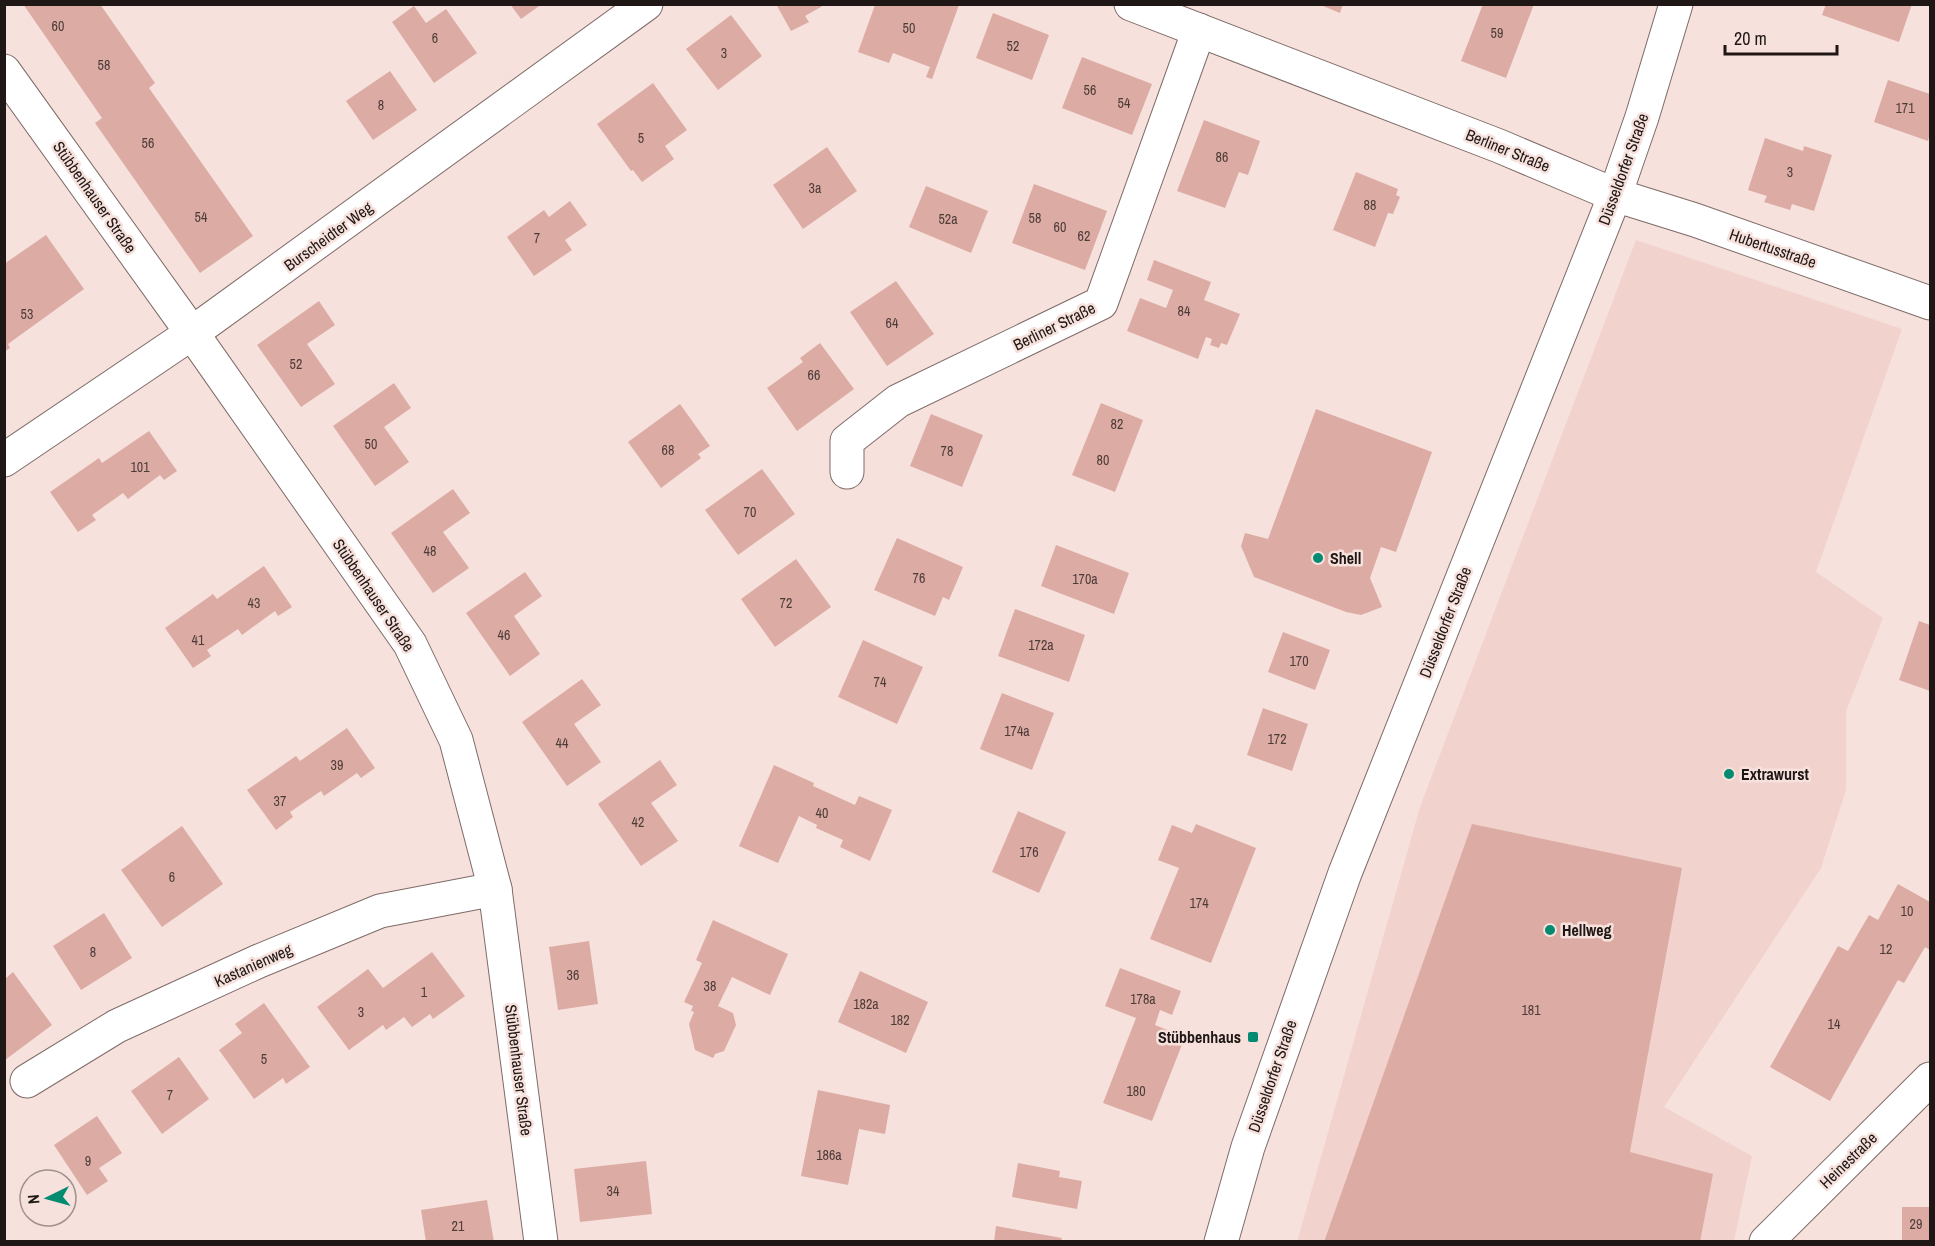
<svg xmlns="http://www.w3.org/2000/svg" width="1935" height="1246" font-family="'Archivo Narrow',sans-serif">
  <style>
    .built { fill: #f1d2cd }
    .building { fill: #dcaca4 }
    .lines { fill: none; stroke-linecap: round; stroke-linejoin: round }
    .minor-casing { stroke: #7e6b68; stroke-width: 35 }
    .tertiary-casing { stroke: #7e6b68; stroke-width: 35 }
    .secondary-casing { stroke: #7e6b68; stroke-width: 35 }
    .minor { stroke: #fff; stroke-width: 33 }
    .tertiary { stroke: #fff; stroke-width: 33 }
    .secondary { stroke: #fff; stroke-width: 33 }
    .poi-dot { fill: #028b71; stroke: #f7e1dd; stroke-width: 2 }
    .labels { text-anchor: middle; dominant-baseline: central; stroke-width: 5; stroke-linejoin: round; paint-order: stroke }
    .number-label { font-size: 14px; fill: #4e3c39 }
    .street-label { font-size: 16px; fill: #1e1715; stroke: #f7e1dd }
    .poi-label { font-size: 16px; font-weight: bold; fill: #1e1715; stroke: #f7e1dd; text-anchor: start }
  </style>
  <rect width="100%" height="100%" fill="#f7e1dd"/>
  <!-- built -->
  <polygon class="built" points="1636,240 1902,329 1816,572 1883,618 1846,711 1846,790 1821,868 1664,1107 1752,1156 1734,1241 1297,1242 1420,807"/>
  <!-- building -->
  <g class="building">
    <polygon points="23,4 100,4 155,83 149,88 253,236 200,273 95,123 102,118"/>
    <polygon points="510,4 542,4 521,19"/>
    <polygon points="776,4 826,4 805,16 809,22 791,31"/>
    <polygon points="1318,4 1343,4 1340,13"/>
    <polygon points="1483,4 1534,4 1506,78 1461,61"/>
    <polygon points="1826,4 1912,4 1899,42 1822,15"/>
    <polygon points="875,5 959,5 932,79 926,77 930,67 893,53 889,63 858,52"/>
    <polygon points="414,6 426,23 446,9 477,53 434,83 392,22"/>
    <polygon points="993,13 1049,35 1032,80 976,58"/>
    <polygon points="731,15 762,56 718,90 686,49"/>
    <polygon points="1082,57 1152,84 1132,135 1062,108"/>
    <polygon points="390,71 417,110 373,140 346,101"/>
    <polygon points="1888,80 1930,94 1930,133 1928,141 1874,122"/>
    <polygon points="653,83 687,130 665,146 674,159 642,182 633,170 631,171 597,124"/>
    <polygon points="1204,120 1260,141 1248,175 1239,172 1225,208 1177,191"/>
    <polygon points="1765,138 1803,151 1804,146 1832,155 1814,211 1792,204 1790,210 1764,202 1767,196 1748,190"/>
    <polygon points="827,147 857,191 803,229 773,185"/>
    <polygon points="1356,172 1398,189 1396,195 1400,197 1393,214 1388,213 1375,247 1333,230"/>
    <polygon points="1034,184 1107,211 1085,270 1012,243"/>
    <polygon points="926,186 988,211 971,253 909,227"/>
    <polygon points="570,201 587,225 565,240 572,250 534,276 507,237 544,210 549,217"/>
    <polygon points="46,235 84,289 8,344 10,348 4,352 4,264"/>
    <polygon points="1154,260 1211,282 1204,300 1240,314 1227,345 1221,343 1219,348 1210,345 1212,339 1206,337 1198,359 1127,331 1140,298 1166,308 1173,290 1147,280"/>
    <polygon points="896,281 934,334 887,366 850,312"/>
    <polygon points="319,301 335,325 307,344 335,384 301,407 257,345"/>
    <polygon points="820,343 854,389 797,431 767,388 803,362 800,358"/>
    <polygon points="394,383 411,408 384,427 409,462 375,486 333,426"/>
    <polygon points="1101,403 1143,420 1115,492 1072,475"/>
    <polygon points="680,404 710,446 698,454 701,458 661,488 628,442"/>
    <polygon points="1316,409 1432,452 1396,552 1381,547 1370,578 1382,607 1361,615 1346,612 1254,577 1241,546 1245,533 1268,539"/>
    <polygon points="931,414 983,435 962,487 910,466"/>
    <polygon points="149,431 177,471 164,480 160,475 128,499 123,493 92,515 96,520 78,532 50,492 99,458 102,463"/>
    <polygon points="762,469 795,514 738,555 705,510"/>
    <polygon points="453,489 470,513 443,532 469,568 433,593 391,533"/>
    <polygon points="897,538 963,567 949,600 943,597 935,616 874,590"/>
    <polygon points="1056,545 1129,573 1114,614 1041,586"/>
    <polygon points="796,559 831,607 775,647 741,599"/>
    <polygon points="264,566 292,607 278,616 275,611 242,635 238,629 207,650 211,656 193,668 165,628 213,594 217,599"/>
    <polygon points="525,572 542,596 514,616 540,654 510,676 466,613"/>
    <polygon points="1015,609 1085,635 1069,682 998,656"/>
    <polygon points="1919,621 1930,625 1930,691 1899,680"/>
    <polygon points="1283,632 1330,650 1315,690 1268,672"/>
    <polygon points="863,640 923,667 897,724 838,697"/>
    <polygon points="582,679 601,705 574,724 601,762 567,786 522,722"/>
    <polygon points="1002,693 1054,713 1032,770 980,749"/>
    <polygon points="1263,708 1308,724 1292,771 1247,755"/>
    <polygon points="347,728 375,768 361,778 357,773 324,796 321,791 290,812 293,817 276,830 247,790 296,756 300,761"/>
    <polygon points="660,760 677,785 651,803 678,841 641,866 598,804"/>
    <polygon points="774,765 814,783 813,786 855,805 859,796 892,810 870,861 840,847 843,840 816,828 817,825 799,816 778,863 739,846"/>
    <polygon points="1018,811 1066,832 1039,893 992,872"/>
    <polygon points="1196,824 1256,848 1211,963 1150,939 1179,868 1158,860 1172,825 1192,833"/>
    <polygon points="1472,824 1682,868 1630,1152 1713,1174 1700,1242 1324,1242"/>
    <polygon points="182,826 223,884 162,927 121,870"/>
    <polygon points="1898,884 1930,902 1930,950 1925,947 1904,983 1898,980 1830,1101 1770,1067 1838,946 1848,951 1869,915 1878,920"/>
    <polygon points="104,913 132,958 81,990 53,946"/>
    <polygon points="713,920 788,954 770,995 732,977 718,1006 733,1013 736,1025 724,1051 715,1054 713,1058 695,1050 689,1024 694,1012 691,1011 693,1006 684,1002 702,963 696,960"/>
    <polygon points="589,941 598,1004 558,1010 549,947"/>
    <polygon points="432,952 465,996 433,1019 430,1014 412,1027 404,1017 386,1030 383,1025 349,1050 317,1007 368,969 383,988"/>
    <polygon points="1120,968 1181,991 1172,1015 1160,1010 1155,1025 1185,1037 1152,1121 1103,1103 1136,1018 1105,1006"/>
    <polygon points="860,971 928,1002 906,1053 838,1022"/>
    <polygon points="13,972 52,1025 5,1060 5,979"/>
    <polygon points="264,1003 310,1067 286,1084 283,1078 254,1099 219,1050 242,1033 235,1024"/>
    <polygon points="179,1057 209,1099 162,1134 131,1091"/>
    <polygon points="818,1090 890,1105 885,1134 859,1129 848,1185 801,1176"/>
    <polygon points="97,1116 122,1153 99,1168 108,1181 87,1195 54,1145"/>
    <polygon points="646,1161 652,1214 580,1222 574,1169"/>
    <polygon points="1018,1163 1060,1171 1059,1177 1082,1181 1077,1209 1012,1197"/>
    <polygon points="487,1200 494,1242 426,1242 421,1210"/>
    <rect x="1902" y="1207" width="28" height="35"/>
    <polygon points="996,1226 1062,1238 1061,1242 994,1242"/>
  </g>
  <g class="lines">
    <defs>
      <g id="minor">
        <polyline points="4,71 192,333 410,644 456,740 495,889 541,1242"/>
        <polyline points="4,460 192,333 646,4"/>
        <polyline points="847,472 847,441 898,401 1101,303 1199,30"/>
        <polyline points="27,1081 117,1026 259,961 380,911 495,889"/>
        <polyline points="1766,1242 1930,1079"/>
      </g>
      <polyline id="tertiary" points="1676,4 1642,117 1615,195 1695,220 1930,303"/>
      <polyline id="secondary" points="1131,4 1499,146 1615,195 1345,873 1248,1147 1221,1242"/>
    </defs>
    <!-- minor casing -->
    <use href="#minor" class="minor-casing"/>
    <!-- tertiary casing -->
    <use href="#tertiary" class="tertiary-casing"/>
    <!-- secondary casing -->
    <use href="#secondary" class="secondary-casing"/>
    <!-- minor -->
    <use href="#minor" class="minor"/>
    <!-- tertiary -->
    <use href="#tertiary" class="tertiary"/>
    <!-- secondary -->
    <use href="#secondary" class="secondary"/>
  </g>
  <!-- markers -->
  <g class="poi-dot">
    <circle cx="1318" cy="558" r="6"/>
    <circle cx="1729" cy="774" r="6"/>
    <circle cx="1550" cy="930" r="6"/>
    <rect x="1247" y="1031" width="12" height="12" rx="3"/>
  </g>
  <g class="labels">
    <!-- number labels -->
    <g class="number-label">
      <text x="58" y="26">60</text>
      <text x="909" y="28">50</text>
      <text x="1497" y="33">59</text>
      <text x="435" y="38">6</text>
      <text x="1013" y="46">52</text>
      <text x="724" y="53">3</text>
      <text x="104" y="65">58</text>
      <text x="1090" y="90">56</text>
      <text x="1124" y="103">54</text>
      <text x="381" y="105">8</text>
      <text x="1905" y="108">171</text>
      <text x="641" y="138">5</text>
      <text x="148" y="143">56</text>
      <text x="1222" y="157">86</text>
      <text x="1790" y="172">3</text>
      <text x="815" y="188">3a</text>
      <text x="1370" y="205">88</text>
      <text x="201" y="217">54</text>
      <text x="1035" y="218">58</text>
      <text x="948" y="219">52a</text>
      <text x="1060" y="227">60</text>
      <text x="1084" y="236">62</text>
      <text x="537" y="238">7</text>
      <text x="1184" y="311">84</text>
      <text x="27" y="314">53</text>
      <text x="892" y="323">64</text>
      <text x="296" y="364">52</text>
      <text x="814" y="375">66</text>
      <text x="1117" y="424">82</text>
      <text x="371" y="444">50</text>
      <text x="668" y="450">68</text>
      <text x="947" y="451">78</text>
      <text x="1103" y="460">80</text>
      <text x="140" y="467">101</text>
      <text x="750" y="512">70</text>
      <text x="430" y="551">48</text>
      <text x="919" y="578">76</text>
      <text x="1085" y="579">170a</text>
      <text x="254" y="603">43</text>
      <text x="786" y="603">72</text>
      <text x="504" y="635">46</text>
      <text x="198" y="640">41</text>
      <text x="1041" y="645">172a</text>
      <text x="1299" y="661">170</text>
      <text x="880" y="682">74</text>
      <text x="1017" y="731">174a</text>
      <text x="1277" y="739">172</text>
      <text x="562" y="743">44</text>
      <text x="337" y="765">39</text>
      <text x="280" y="801">37</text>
      <text x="822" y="813">40</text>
      <text x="638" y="822">42</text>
      <text x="1029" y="852">176</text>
      <text x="172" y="877">6</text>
      <text x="1199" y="903">174</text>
      <text x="1907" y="911">10</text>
      <text x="1886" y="949">12</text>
      <text x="93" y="952">8</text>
      <text x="573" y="975">36</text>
      <text x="710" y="986">38</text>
      <text x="424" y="992">1</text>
      <text x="1143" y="999">178a</text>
      <text x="866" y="1004">182a</text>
      <text x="1531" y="1010">181</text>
      <text x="361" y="1012">3</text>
      <text x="900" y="1020">182</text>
      <text x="1834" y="1024">14</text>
      <text x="264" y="1059">5</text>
      <text x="1136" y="1091">180</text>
      <text x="170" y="1095">7</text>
      <text x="829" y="1155">186a</text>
      <text x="88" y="1161">9</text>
      <text x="613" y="1191">34</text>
      <text x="1916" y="1224">29</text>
      <text x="458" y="1226">21</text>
    </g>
    <!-- street labels -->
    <g class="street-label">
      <text transform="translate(1508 150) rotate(22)">Berliner Straße</text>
      <text transform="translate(1623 169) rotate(-70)">Düsseldorfer Straße</text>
      <text transform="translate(95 197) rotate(55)">Stübbenhauser Straße</text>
      <text transform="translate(328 236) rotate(-36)">Burscheidter Weg</text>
      <text transform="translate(1773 248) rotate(19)">Hubertusstraße</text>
      <text transform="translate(1054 326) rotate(-26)">Berliner Straße</text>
      <text transform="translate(374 595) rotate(56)">Stübbenhauser Straße</text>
      <text transform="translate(1445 622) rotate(-69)">Düsseldorfer Straße</text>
      <text transform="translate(253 965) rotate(-24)">Kastanienweg</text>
      <text transform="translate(519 1070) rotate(83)">Stübbenhauser Straße</text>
      <text transform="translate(1272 1076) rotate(-71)">Düsseldorfer Straße</text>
      <text transform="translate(1848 1160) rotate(-44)">Heinestraße</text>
    </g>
    <!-- poi labels -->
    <g class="poi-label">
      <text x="1330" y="558">Shell</text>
      <text x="1741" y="774">Extrawurst</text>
      <text x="1562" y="930">Hellweg</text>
      <text x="1241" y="1037" text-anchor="end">Stübbenhaus</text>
    </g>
  </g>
  <!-- border -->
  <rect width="1935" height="1246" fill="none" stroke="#1e1715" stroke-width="12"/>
  <!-- north arrow -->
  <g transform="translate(48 1198) rotate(265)"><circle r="28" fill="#f7e1dd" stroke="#a0908d" stroke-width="1.5"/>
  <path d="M0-4.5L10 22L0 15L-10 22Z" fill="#028b71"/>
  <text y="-9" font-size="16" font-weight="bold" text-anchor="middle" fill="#1e1715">N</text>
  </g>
  <!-- scale -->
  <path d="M1725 45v9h112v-9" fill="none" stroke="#1e1715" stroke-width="3"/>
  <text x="1734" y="45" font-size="18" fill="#1e1715" stroke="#f7e1dd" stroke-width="4.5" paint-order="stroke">20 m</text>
</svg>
